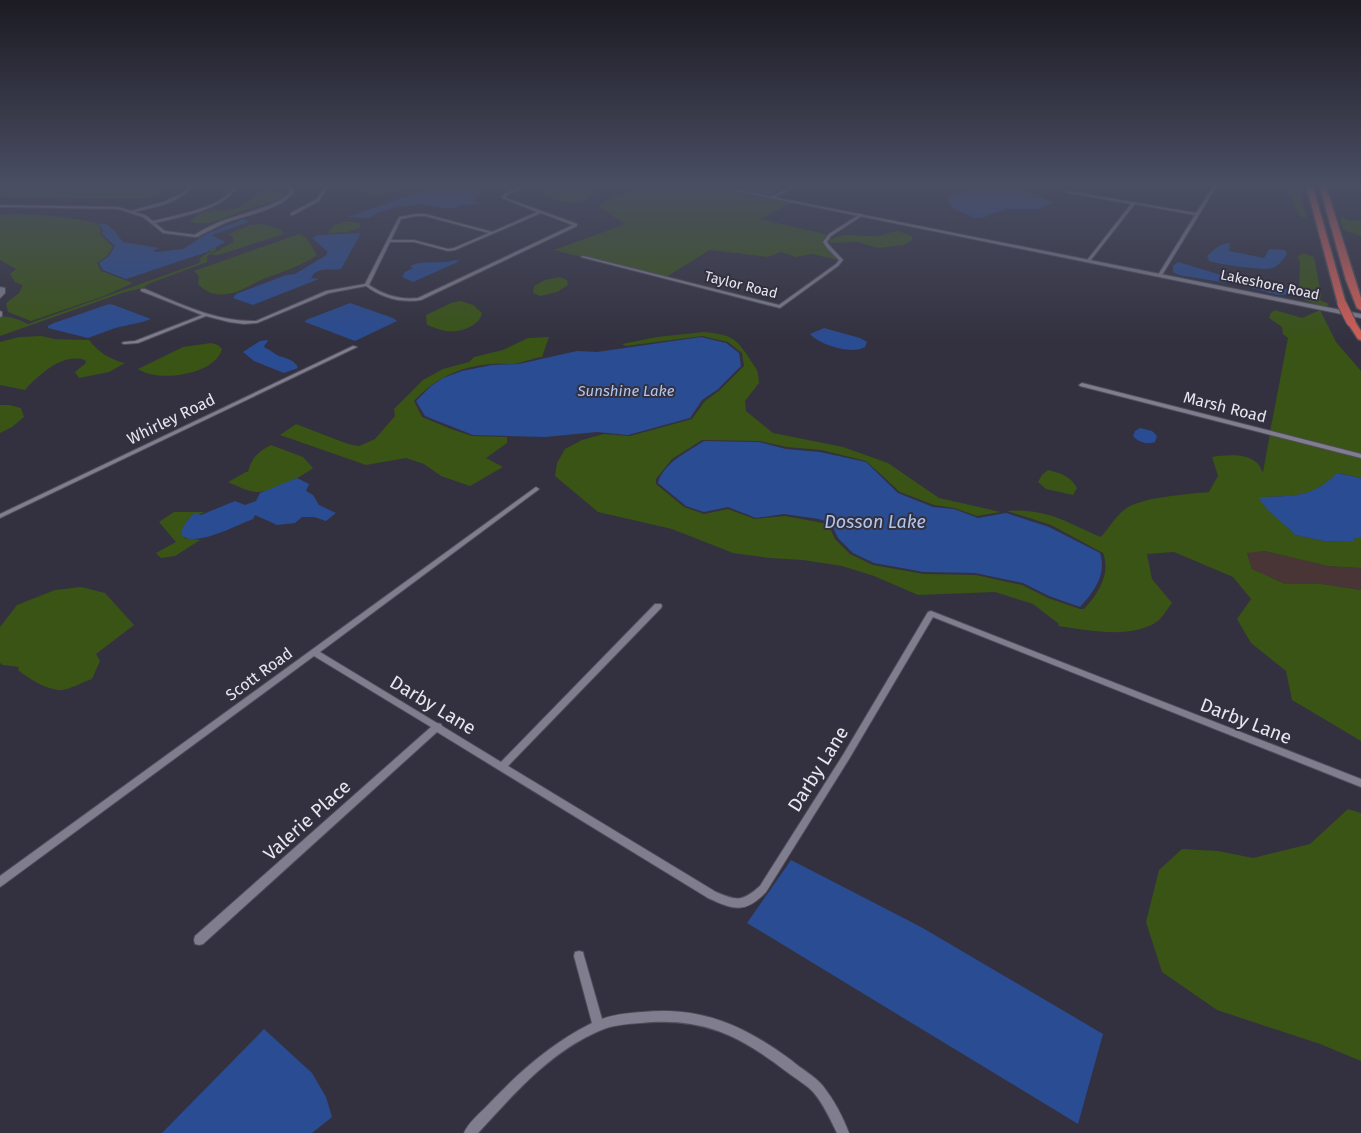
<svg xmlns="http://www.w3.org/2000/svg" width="1361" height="1133" font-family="'Fira Sans',sans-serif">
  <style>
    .commercial { fill: #493436 }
    .green { fill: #395415 }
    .water { fill: #2a4c92 }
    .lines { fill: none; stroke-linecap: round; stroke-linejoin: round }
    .minor-casing { stroke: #504e5a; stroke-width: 2 }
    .tertiary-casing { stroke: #504e5a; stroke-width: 2 }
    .motorway-casing { stroke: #504e5a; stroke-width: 3 }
    .minor { fill: #807e8e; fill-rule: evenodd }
    .tertiary { fill: #807e8e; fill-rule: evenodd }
    .motorway { fill: #d25e55; fill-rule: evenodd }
    .motorway-bridge-casing { stroke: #504e5a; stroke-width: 11; stroke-linecap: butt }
    .motorway-bridge { stroke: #d25e55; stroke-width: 9 }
    .labels { text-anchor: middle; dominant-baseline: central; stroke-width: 4; stroke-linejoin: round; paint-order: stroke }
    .far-street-label { font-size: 14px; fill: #e7e6ef; stroke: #33313f }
    .far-water-label { font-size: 15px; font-style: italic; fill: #b1c6ed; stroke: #33313f }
    .street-label { font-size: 16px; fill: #e7e6ef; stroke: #33313f }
    .water-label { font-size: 18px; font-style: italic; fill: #b1c6ed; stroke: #33313f }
    .near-street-label { font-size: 19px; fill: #e7e6ef; stroke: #33313f }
  </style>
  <rect width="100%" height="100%" fill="#33313f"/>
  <!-- commercial -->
  <polygon class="commercial" points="1265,551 1328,566 1361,568 1361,590 1321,584 1285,584 1252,569 1247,552"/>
  <!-- green -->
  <g class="green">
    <polygon points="0,184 111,184 159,189 160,195 141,199 0,197"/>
    <polygon points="367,184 419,184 374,197 362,188"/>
    <path d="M457,184H520L518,189C503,189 469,193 457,184Z"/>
    <path d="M669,184H700L790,203L760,219L829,235L823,241L825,247L838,260L812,254L796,257L781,252L768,257L710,250L666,277L656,276L664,278L554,250L625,224L598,206C618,192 645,186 669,184Z"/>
    <polygon points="1289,184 1297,184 1307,217 1304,218 1299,215 1292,200"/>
    <path d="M570,185L596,193C580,209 560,202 541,194L540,191Z"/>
    <path d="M264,190L285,193V196C273,203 261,205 248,209C229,214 212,228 191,222C200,206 220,212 234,209C245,207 253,194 264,190Z"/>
    <path d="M0,215C32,213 65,216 96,223L101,229L100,234L113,247L107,256L97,263L101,271L133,283L104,296L31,321L8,312L6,303L19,293L23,285L15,282L10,274L16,269L0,260Z"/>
    <path d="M1343,217L1348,220L1361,221V236C1347,231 1342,233 1340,219Z"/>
    <polygon points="344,222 357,222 361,225 360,228 347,232 328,233 334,225"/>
    <polygon points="261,224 283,230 281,231 284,234 218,255 210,255 233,242 233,238 229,234 250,225"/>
    <path d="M898,231L912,236V240L904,245L878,248L857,242L831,243L829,241C844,230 857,237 873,236C882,236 889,232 898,231Z"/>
    <path d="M299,234L306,237L317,255C299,268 279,272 259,281C248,286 239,293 226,294C215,296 206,292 198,284L199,276L194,271Z"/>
    <path d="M198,236L216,240V250L207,256V262L148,284L145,286L146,287L125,292L0,336V317C8,315 19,320 28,324L199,263L201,257L210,252L211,242L195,237Z"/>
    <polygon points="1303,253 1314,257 1321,294 1320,300 1329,304 1326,307 1304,300 1299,293 1300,261 1297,257"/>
    <polygon points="560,277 567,280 568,285 557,292 540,296 533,293 534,286 545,280"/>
    <path d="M461,301L473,305L482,313C480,326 460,333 446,331C440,330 433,327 427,325L426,315L451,303Z"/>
    <polygon points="1275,310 1302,318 1320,310 1336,342 1361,371 1361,455 1270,432 1288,338 1283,334 1282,327 1269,318 1271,313"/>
    <path d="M704,332C730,335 735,336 749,358C757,371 758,367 759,383L745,401L746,411L773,433L843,447L888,463L939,498L1001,512L977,516L954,508L934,505L900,492L866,461L821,450L787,447L760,441L702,440L672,459L656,479V484L684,507L704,514L728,509L755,519L785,516L828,524L835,539L850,554L873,565L924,574L976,575L994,579L1022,585L1048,598L1080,609H1084C1098,594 1111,574 1103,553L1051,525L1007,511C1045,507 1068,523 1101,537C1109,528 1115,517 1124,510C1139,497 1189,494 1209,492L1218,476L1212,457C1225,455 1245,453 1256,462C1259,464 1261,469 1263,472L1270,434L1361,458V478L1338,473C1313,498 1293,496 1260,497L1295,535L1324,541L1351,542L1355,538H1361V568L1328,566L1265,551L1247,553L1252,569L1285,584H1321L1361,590V741L1292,700L1286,671L1251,643L1237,619L1251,599L1233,577L1174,552L1147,554L1152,579L1172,603C1167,609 1161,620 1155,623C1126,639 1089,630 1058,626L1059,624L1033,604L995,592L918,595L874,576L842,566L803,560L769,558L733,553L672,529L598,512L555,476L557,463L565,449L582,440L604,434L630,436L692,419L705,401L720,390L744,366L742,353L728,342L702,336L626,346L622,344L657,337Z"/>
    <path d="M42,336L54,339L89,340C98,352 111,360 125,363L109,372L79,378L75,372L86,363L85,360C62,353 40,374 25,390L0,385V342L19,337Z"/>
    <path d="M549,337L542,357C534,358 527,361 519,363C511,365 501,363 492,364C461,366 435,378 414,401L422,417L451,429L472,436L507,437V443L486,458L503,467L470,486L441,476L424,464L406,458L366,465L280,435L296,424L348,444L359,446L375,439L395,416L394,409L423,380L443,369L469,362L474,357L503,350L528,338Z"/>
    <path d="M211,343L218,345L222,349C215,375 158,383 138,369L183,347Z"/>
    <polygon points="0,405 9,405 21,408 24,417 12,427 0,433"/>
    <path d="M271,445L303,457L313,468C304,476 269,493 258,492C248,492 237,486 228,482L246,472H248C251,458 259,451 271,445Z"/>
    <path d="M1048,470C1061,473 1070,476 1077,488L1073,495L1046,489L1038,482L1042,475Z"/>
    <polygon points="174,512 205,512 188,519 185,526 184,538 200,540 175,556 161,558 156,553 176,542 159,522"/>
    <path d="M81,587L105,593L134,625L96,654L100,661L92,679C83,682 71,689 62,690C48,691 28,678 18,670L19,667L3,665L0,663V627L17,605L55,590Z"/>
    <polygon points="1348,809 1361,813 1361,1061 1320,1044 1217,1010 1162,972 1146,922 1159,870 1182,849 1218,851 1253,858 1310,844"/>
  </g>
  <!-- water -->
  <g class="water">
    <polygon points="715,184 784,185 770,195"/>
    <polygon points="446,185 449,185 449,188 481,191 475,197 474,201 479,204 461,205 451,209 418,204 397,207 377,213 369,218 348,217 421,191"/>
    <path d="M987,187C1011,188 1032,191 1053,203L1038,209H1008L991,214L985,217L974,218L952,208L947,198L954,194Z"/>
    <path d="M244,219L249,222L212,235L225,242L207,252L126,279L103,270L99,263L109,256L115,246L102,234L103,229L98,224C110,221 116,234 123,242L159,248L153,251L156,252L183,249L208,233Z"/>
    <path d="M361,233L341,269C330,271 317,266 311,278L319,279L253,305L233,298L236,294L286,275L295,274L325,256L328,252L312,238L318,235Z"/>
    <path d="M1230,243L1229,251L1264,258L1269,249L1285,250L1287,254C1283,260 1279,266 1272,268C1266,271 1217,264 1209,261L1207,256C1215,248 1220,244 1230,243Z"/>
    <path d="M455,260L460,261L413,282L402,277L405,272L413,268L410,266C425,259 440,265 455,260Z"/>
    <polygon points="1178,262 1231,278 1227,283 1179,275 1173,272 1173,266"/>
    <polygon points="1251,284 1294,290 1295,294 1278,295 1248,287 1248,286"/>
    <polygon points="350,303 393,318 397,321 355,341 305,322 306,320"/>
    <polygon points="109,304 114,305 151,319 142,322 115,328 88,338 48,328 48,326 54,323"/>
    <path d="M824,328L860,338L867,342L865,347C852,355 820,345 810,334Z"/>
    <polygon points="701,337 726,343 739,353 741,366 717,390 702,400 690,418 628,435 597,432 545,437 473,435 425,416 416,401 431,386 443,378 462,371 492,365 519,364 577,351 597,352"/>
    <path d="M267,340L268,341L264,346L265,348C271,350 274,354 279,356C288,359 295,360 298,368L284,373L254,361L243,352L260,341Z"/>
    <path d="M1140,428L1152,431L1157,436L1155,442C1147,445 1138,442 1133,436L1135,431Z"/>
    <path d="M704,441L759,442L786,449L820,452L866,462L898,493L933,507L954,509L978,518L1006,513L1049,527L1100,553C1107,574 1094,592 1080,607L1049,596L1023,583L994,577L975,573L924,572L874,563L853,553L838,538L831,523L819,519L784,514L756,518L728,507L704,512L686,506L658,483C663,463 689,451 704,441Z"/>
    <path d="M1337,473L1361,478V538H1355L1352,542L1324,541L1295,535C1285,523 1264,511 1259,497C1292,496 1313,498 1337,473Z"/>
    <path d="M297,478L309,484L306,491L313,495L319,505L336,513L326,521L314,517H302L295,523L277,525L255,515L253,519C237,525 195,548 181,535C181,528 189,517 195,513L201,515L235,501L245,505L256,501L260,493Z"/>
    <polygon points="791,860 921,927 1103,1034 1078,1124 747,923"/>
    <polygon points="264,1029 312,1073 326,1097 332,1117 312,1133 162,1133"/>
  </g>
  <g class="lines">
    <defs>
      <g id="minor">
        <path d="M186,184H189L192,186C179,204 154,207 134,212L145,215L153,221C173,216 219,208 232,190C234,188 234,186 236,184H238C229,209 179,217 155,223L165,231L196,235V237H195L163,233L143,217L118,209L0,207V205L118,207L131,211L163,202L179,195L185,191L188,186Z"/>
        <polygon points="321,184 324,184 327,188 319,201 293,215 291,215 291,213 317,199 323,188"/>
        <path d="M528,184H532L507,195L506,198L577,224V226L421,300C401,303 382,298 366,286L329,293L257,323L244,324L229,322L206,316L138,343L124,344L122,343L124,342L135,341L202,315L141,291V289H145C181,304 216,322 256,321L326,291L365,284L399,217L416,214H425L492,232L537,212L502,198L505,193ZM541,213L573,225L418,298C400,300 384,295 369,285L390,242H414L448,251L455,250ZM416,216H425L489,233L454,248L448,249L414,240H391L401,219Z"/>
        <polygon points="796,184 800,184 774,198 771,197"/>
        <polygon points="1215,184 1218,184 1162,275 1160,276 1158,275 1195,215 1135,204 1090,261 1088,261 1088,259 1131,204 1065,192 1067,191 1196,213"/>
        <polygon points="860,214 863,215 831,236 827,242 830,246 843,260 838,266 780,308 581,257 583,256 779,305 836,264 839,260 827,248 823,242 829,234"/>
        <polygon points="0,287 5,288 5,293 0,298"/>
        <polygon points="0,311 2,312 2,316 0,317"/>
        <polygon points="353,346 357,347 0,518 0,514"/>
        <polygon points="1082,383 1361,454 1361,458 1080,386 1079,385"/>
        <path d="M536,487L539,489L538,490L320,652L437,723L441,724L442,726L501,762L655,604H661L662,606L661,608L508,766L716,892C737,901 742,902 760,886L843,755L928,612L931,611L1361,779V787L933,617L849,759L766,892C745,914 734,910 708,898L437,732L203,944L199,945L195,944L194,940L195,936L431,727L314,656L3,885L0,887V876Z"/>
        <path d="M579,951L583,952L584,956L602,1019C615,1014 629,1013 643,1012C701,1006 745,1026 791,1060C801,1069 815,1076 823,1086C834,1100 843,1117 849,1133H837C830,1119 824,1105 814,1093C807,1085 796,1079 787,1072C739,1035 702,1017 640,1023C627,1024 612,1025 599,1031C550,1052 514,1094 478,1133H464C468,1123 479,1114 486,1107C518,1073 550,1044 592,1023L574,956L575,952Z"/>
      </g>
      <g id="tertiary">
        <path d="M283,184H287L293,187L294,192C281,210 245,215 225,223C216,227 206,232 197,237L193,236C202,230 214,224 225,220C241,214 280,205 290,192L289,189Z"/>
        <polygon points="702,184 708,184 1361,314 1361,318"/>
      </g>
      <g id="motorway">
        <polygon points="1306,184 1312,184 1346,304 1345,306 1338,304"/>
        <polygon points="1319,184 1325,184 1361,298 1361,310 1357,308 1346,280"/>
        <polygon points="1348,320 1354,320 1361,331 1361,340 1358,339 1347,322"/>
      </g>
    </defs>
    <!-- minor casing -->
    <use href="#minor" class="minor-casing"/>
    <!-- tertiary casing -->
    <use href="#tertiary" class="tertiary-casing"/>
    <!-- motorway casing -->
    <use href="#motorway" class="motorway-casing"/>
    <!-- minor -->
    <use href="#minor" class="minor"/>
    <!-- tertiary -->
    <use href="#tertiary" class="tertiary"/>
    <!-- motorway -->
    <use href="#motorway" class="motorway"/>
    <defs>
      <polyline id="motorway-bridge" points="1342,304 1351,322"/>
    </defs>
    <!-- motorway-bridge casing -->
    <use href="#motorway-bridge" class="motorway-bridge-casing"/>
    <!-- motorway-bridge -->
    <use href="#motorway-bridge" class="motorway-bridge"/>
  </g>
  <!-- sky -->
  <linearGradient id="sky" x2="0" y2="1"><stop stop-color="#1c1b23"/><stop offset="0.54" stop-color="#4a4e63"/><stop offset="1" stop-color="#4a4e63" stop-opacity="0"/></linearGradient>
  <rect width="1361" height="342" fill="url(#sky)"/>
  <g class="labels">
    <!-- far-street labels -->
    <g class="far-street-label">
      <text transform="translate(741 285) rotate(14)">Taylor Road</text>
      <text transform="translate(1270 285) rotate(12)">Lakeshore Road</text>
    </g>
    <!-- far-water labels -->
    <g class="far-water-label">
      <text x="626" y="391">Sunshine Lake</text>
    </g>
    <!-- street labels -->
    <g class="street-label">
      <text transform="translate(1225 407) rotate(14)">Marsh Road</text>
      <text transform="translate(171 419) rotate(-26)">Whirley Road</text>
      <text transform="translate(259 674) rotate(-36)">Scott Road</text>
    </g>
    <!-- water labels -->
    <g class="water-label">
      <text x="875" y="522">Dosson Lake</text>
    </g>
    <!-- near-street labels -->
    <g class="near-street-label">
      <text transform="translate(433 705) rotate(31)">Darby Lane</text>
      <text transform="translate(1246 721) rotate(21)">Darby Lane</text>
      <text transform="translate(818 769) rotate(-58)">Darby Lane</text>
      <text transform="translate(307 820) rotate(-42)">Valerie Place</text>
    </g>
  </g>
</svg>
